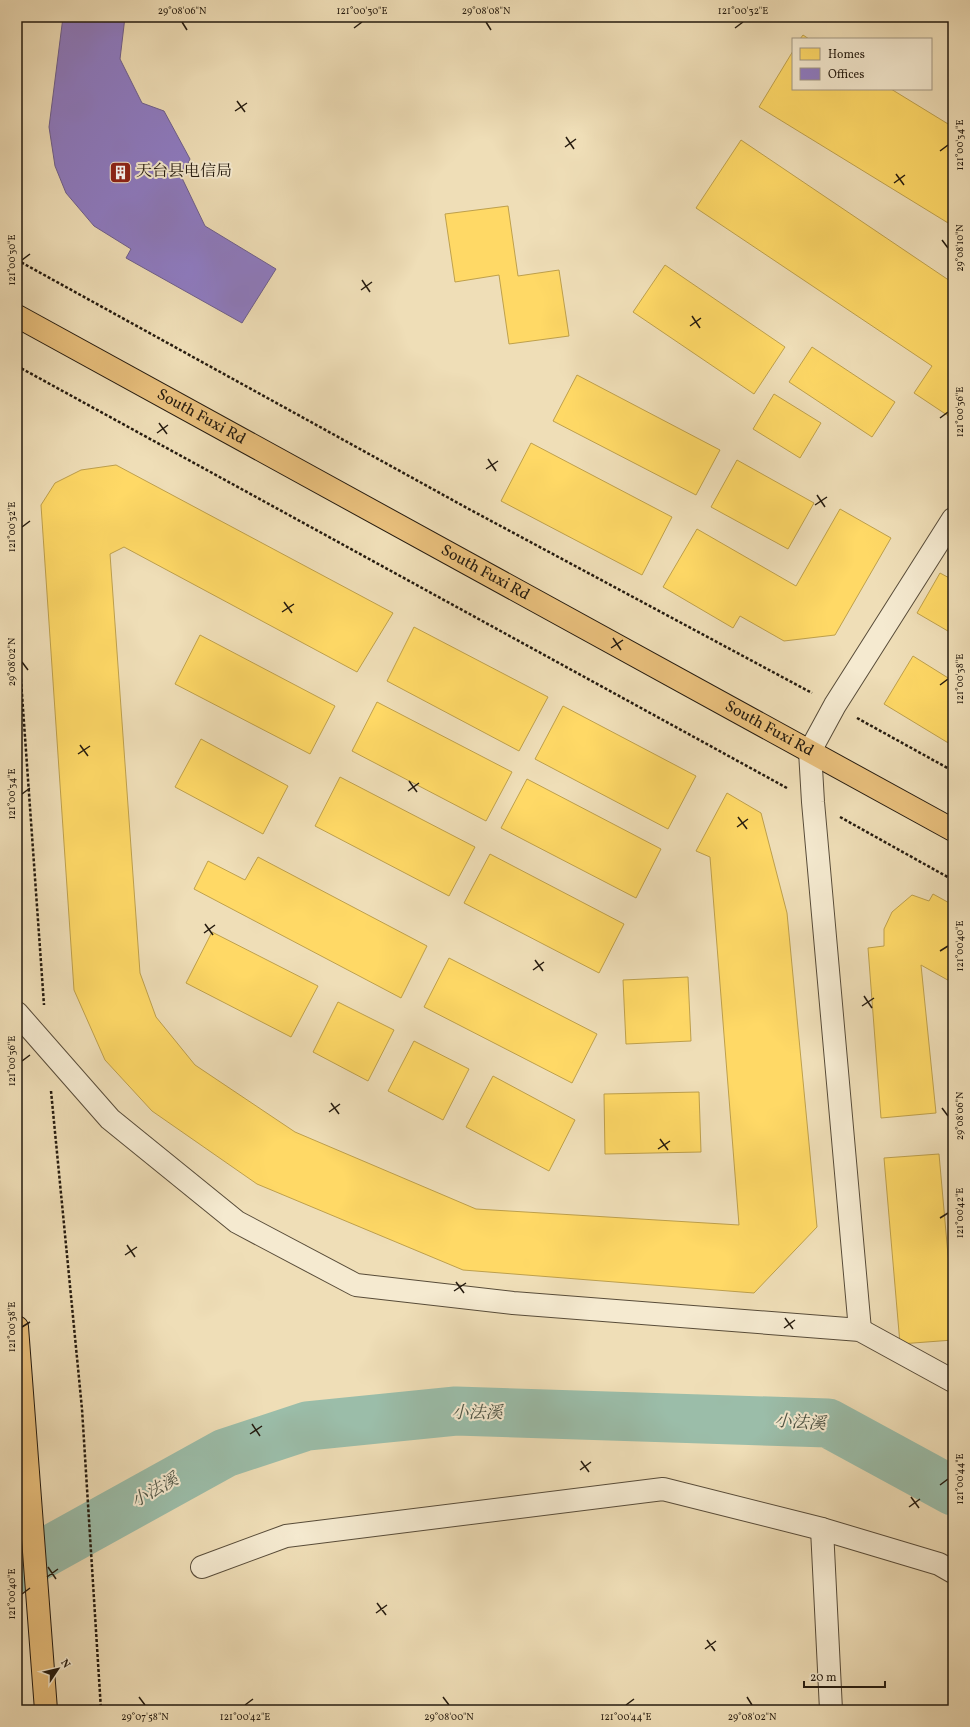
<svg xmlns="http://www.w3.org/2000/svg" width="970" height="1727" font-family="Vollkorn,'Noto Serif SC',serif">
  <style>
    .homes { fill: #ffd966; stroke: #bea04c }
    .offices { fill: #8e7cc3; stroke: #6e5f8d }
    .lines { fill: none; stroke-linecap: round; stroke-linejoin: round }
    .river { stroke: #9bbda9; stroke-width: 49 }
    .minor-casing { stroke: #584c39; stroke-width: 24 }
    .major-casing { stroke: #251b0f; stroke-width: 24 }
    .path { stroke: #251b0f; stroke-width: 2.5; stroke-dasharray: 3 2; stroke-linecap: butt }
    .minor { stroke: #f5ead0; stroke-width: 22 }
    .major { stroke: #e8bf7c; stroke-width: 22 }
    .ticks { fill: none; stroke: #251b0f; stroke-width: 1.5 }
    .labels { text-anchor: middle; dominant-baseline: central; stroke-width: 4; stroke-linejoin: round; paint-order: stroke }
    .poi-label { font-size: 16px; fill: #251b0f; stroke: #f5ead0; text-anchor: start }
    .street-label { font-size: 16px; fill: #251b0f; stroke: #f5ead0 }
    .water-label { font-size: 17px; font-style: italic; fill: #4e5445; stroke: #f5ead0 }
    .neatline { fill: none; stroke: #251b0f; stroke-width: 1.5 }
    .ticks-label { font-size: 10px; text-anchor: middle; fill: #251b0f }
  </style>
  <rect width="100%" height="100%" fill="#efdeb7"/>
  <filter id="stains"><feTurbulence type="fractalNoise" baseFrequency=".005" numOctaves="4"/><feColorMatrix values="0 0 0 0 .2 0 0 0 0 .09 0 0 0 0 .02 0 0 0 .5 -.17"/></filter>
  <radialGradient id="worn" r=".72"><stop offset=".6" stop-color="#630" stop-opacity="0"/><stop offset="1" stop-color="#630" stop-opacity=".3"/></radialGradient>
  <!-- homes -->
  <g class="homes">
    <polygon points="803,35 809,39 800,39"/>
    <polygon points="793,51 793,89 891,89 953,127 953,226 759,107"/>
    <polygon points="741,140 953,283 953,419 914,393 932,366 696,208"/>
    <polygon points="508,206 518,276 559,270 569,336 509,344 499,275 455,282 445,214"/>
    <polygon points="665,265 785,347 754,394 633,312"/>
    <polygon points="812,347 895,402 872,437 789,382"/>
    <polygon points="577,375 720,450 696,495 553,421"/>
    <polygon points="774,394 821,423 800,458 753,429"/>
    <polygon points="531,443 672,517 642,575 501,501"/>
    <polygon points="737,460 814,503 788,549 711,507"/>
    <polygon points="116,465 393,613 357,672 124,547 110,554 140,973 156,1017 195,1065 295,1132 476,1209 739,1225 710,857 696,851 727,793 761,813 787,913 817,1227 754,1293 463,1270 257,1184 152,1111 105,1060 74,990 41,505 55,483 81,470"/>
    <polygon points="840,509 891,538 835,635 784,641 740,616 733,628 663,587 697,529 796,586"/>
    <polygon points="940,573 953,580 953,634 917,613"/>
    <polygon points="414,627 548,697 519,751 387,681"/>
    <polygon points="200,635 335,706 310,754 175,684"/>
    <polygon points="913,656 953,681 953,739 950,744 884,704"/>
    <polygon points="377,702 512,772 486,821 352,751"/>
    <polygon points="563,706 696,776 668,829 535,759"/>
    <polygon points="201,739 288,786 263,834 175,787"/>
    <polygon points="340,777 475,847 449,896 315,826"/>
    <polygon points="527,779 661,849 636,898 501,828"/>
    <polygon points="490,854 624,924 599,973 464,903"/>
    <polygon points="258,857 427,946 401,998 194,889 208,861 245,880"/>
    <polygon points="933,894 953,905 953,983 921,965 936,1113 881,1118 868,948 884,946 884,929 892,912 912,895 929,901"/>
    <polygon points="212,932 318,986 291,1037 186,983"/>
    <polygon points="449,958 597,1034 572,1083 424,1007"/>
    <polygon points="688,977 691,1041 626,1044 623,980"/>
    <polygon points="338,1002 394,1030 368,1081 313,1052"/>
    <polygon points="414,1041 469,1069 443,1120 388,1091"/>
    <polygon points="493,1076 575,1120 549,1171 466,1127"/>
    <polygon points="699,1092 701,1152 605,1154 604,1094"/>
    <polygon points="939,1154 953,1311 953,1340 900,1344 884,1158"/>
  </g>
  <!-- offices -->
  <polygon class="offices" points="63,17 125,17 120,59 142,103 164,111 190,159 182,178 205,226 276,269 242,323 126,258 131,249 94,226 66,193 55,166 49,127"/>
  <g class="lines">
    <!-- river -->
    <polyline class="river" points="17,1568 225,1453 307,1426 456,1411 828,1423 953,1491"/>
    <defs>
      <g id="minor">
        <polyline points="17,1013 110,1119 237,1222 356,1285 513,1303 860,1330 953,1381"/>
        <polyline points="860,1330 813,802 810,751 835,705 953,519"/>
        <polyline points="822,1529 831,1710"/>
        <polyline points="202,1567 286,1536 663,1489 822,1529 939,1564 953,1572"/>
      </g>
      <g id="major">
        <path id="s1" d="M17,316L953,830"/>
        <polyline points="17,1327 46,1710"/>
      </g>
    </defs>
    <!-- minor casing -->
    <use href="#minor" class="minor-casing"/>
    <!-- major casing -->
    <use href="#major" class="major-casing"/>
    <!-- path -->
    <g class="path">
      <polyline points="17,260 467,508 812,693"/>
      <polyline points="17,366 787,788"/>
      <polyline points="17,624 44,1005"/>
      <polyline points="857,718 953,771"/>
      <polyline points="840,817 953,880"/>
      <polyline points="51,1091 82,1409 101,1710"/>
    </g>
    <!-- minor -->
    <use href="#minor" class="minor"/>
    <!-- major -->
    <use href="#major" class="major"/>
  </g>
  <!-- ticks -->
  <path class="ticks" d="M182,22L187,30M486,22L491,30M354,28L362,22M735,28L743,22M237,101L245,112M235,111L247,103M566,137L574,149M565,147L576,139M940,151L948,145M896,174L904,185M894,183L905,175M942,240L948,248M22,260L30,254M362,280L370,292M361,290L372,282M692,316L700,328M690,326L701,318M940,418L948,412M159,423L167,434M157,433L168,425M488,459L496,471M486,469L498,461M817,495L825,507M815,505L827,497M22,527L30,521M284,602L292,613M282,612L294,604M613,638L621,650M611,648L623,640M22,662L28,670M940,685L948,679M80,745L88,756M78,754L90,746M409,781L417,792M408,791L419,783M22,794L30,788M738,817L747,829M737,827L748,819M205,924L213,935M204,933L215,925M940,951L948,946M535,960L543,971M533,970L544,962M864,996L872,1008M862,1006L874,998M22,1061L30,1055M331,1103L339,1114M942,1108L948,1116M329,1112L340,1104M660,1139L668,1150M658,1149L670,1141M940,1218L948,1213M127,1245L135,1257M125,1255L137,1247M456,1282L464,1293M454,1291L466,1283M785,1318L793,1329M22,1327L30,1322M784,1328L795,1320M252,1424L260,1436M250,1434L262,1426M581,1461L589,1472M580,1470L591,1462M940,1485L948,1479M911,1497L919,1508M909,1507L920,1499M48,1567L56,1579M47,1577L58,1569M22,1594L30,1588M377,1603L386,1615M376,1613L387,1605M707,1640L715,1651M705,1649L716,1641M139,1697L145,1705M443,1697L449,1705M747,1697L752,1705M245,1705L253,1699M626,1705L634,1699"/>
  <!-- icons -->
  <defs>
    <symbol id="building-square" viewBox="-11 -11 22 22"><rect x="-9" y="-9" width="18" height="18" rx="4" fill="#8f2418" stroke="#f5ead0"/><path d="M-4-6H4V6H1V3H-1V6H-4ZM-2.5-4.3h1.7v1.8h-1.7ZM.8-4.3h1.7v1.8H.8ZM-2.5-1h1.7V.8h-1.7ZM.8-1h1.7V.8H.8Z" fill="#fff"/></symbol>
  </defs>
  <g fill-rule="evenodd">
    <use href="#building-square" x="108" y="160" width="25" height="25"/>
  </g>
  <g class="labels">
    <!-- poi labels -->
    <g class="poi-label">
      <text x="136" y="172">天台县电信局</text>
    </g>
    <!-- street labels -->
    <g class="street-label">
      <text stroke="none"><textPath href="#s1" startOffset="210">South Fuxi Rd</textPath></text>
      <text stroke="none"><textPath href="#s1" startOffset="534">South Fuxi Rd</textPath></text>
      <text stroke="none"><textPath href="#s1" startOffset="858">South Fuxi Rd</textPath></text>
    </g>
    <!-- water labels -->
    <g class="water-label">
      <text x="477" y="1413">小法溪</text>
      <text transform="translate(800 1423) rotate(4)">小法溪</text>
      <text transform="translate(155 1491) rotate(-29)">小法溪</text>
    </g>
  </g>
  <!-- margin -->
  <rect width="970" height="1727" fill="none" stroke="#efdeb7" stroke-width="44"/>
  <!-- legend -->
  <rect x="792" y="38" width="140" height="52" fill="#f5ead0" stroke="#a29783"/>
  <rect x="800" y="48" width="20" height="12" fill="#ffd966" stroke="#a29783"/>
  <text x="828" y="58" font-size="12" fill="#251b0f">Homes</text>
  <rect x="800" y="68" width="20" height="12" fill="#8e7cc3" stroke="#a29783"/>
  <text x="828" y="78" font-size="12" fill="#251b0f">Offices</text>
  <!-- north arrow -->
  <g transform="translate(58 1669) rotate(55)" stroke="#f5ead0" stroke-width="3" paint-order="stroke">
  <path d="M0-3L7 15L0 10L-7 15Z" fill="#251b0f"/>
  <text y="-6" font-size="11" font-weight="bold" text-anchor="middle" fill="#251b0f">N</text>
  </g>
  <!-- scale -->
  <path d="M804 1681v6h81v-6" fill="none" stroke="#251b0f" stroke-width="2"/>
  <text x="810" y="1681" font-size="12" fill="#251b0f" stroke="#f5ead0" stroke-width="3" paint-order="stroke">20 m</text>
  <rect x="22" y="22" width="926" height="1683" class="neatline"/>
  <g class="ticks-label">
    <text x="182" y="14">29°08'06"N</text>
    <text x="362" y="14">121°00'30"E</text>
    <text x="486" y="14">29°08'08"N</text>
    <text x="743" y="14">121°00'32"E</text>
    <text transform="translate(959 145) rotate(-90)" y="4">121°00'34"E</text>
    <text transform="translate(959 248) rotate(-90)" y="4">29°08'10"N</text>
    <text transform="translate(11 260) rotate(-90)" y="4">121°00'30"E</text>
    <text transform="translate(959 412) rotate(-90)" y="4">121°00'36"E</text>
    <text transform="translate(11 527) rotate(-90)" y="4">121°00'32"E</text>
    <text transform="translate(11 662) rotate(-90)" y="4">29°08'02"N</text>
    <text transform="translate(959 679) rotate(-90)" y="4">121°00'38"E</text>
    <text transform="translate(11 794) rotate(-90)" y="4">121°00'34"E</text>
    <text transform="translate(959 946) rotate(-90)" y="4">121°00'40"E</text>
    <text transform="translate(11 1061) rotate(-90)" y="4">121°00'36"E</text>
    <text transform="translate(959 1116) rotate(-90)" y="4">29°08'06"N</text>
    <text transform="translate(959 1213) rotate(-90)" y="4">121°00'42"E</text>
    <text transform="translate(11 1327) rotate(-90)" y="4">121°00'38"E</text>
    <text transform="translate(959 1479) rotate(-90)" y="4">121°00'44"E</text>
    <text transform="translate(11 1594) rotate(-90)" y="4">121°00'40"E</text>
    <text x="145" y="1720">29°07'58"N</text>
    <text x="245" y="1720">121°00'42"E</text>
    <text x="449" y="1720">29°08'00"N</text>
    <text x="626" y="1720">121°00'44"E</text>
    <text x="752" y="1720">29°08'02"N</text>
  </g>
  <rect width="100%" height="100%" filter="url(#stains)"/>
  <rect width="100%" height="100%" fill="url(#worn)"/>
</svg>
